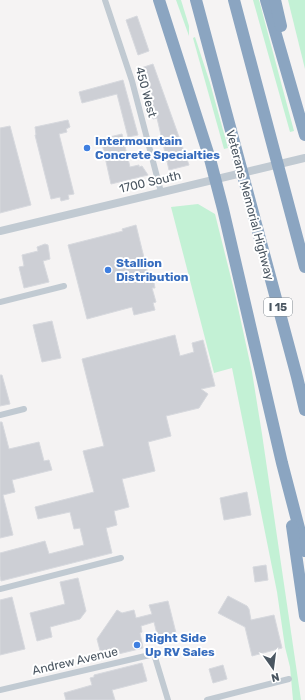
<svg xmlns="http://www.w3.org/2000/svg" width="305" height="700" font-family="Rubik,sans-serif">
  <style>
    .green { fill: #c3f1d5 }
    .building { fill: #cdcfd5; stroke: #d7d9de }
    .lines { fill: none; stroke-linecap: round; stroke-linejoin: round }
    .minor { stroke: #c1cad2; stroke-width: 6 }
    .tertiary { stroke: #c1cad2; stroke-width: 8 }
    .motorway { stroke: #8ba5c1; stroke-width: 12 }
    .shop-dot { fill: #3f7fe0; stroke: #fff; stroke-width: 1.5 }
    .labels { text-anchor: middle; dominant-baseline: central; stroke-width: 4; stroke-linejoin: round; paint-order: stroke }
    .shield { fill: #fff; stroke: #808990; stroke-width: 1 }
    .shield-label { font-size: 11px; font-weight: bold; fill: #4a5661 }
    .street-label { font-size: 12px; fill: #4a5661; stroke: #fff }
    .shop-label { font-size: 12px; font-weight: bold; fill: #366cbe; stroke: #fff; text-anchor: start }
  </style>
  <rect width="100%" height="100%" fill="#f5f3f3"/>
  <!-- green -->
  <g class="green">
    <polygon points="176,0 181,0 189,26 189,36"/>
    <polygon points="253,0 259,0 294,131 290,132"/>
    <polygon points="288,0 305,0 305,69"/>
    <polygon points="195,37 210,83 228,148 224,149 193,38"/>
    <polygon points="198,204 215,214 235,294 252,372 262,434 301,700 293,700 290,667 285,647 277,592 232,368 214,373 171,207"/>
  </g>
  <!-- building -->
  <g class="building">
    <polygon points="137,16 149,51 138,55 126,20"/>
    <polygon points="153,64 189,165 169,170 157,118 153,119 141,68"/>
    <polygon points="123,80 138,135 128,137 117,94 82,103 79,92"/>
    <polygon points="68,120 70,127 66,129 67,132 59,134 74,194 68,195 69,199 61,201 60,197 51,199 35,135 36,135 35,127"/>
    <polygon points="10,126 31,205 0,213 0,128"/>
    <polygon points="122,134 130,167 139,165 139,167 142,166 148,175 111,184 101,139"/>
    <polygon points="136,225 149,278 153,277 155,288 152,288 156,302 153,303 155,310 134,315 132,307 87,319 68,245 123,231 122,229"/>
    <polygon points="45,244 48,245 50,259 43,261 49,282 24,288 19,267 24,266 22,255 38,251 37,247"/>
    <polygon points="52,321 61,358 42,362 33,325"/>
    <polygon points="175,335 180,356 194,352 192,343 203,340 215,386 201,389 208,394 199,408 166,416 171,436 148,442 155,471 122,479 129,507 114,511 117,525 106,528 112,553 1,581 0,576 0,553 45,541 49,554 84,545 80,528 74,529 70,512 38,519 35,507 94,492 83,451 104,446 82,359"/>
    <polygon points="0,375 2,375 10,404 0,406"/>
    <polygon points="0,422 2,422 9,449 39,442 44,461 49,460 52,470 12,480 15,492 3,495 13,535 0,538"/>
    <polygon points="247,492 251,515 224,520 220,498"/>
    <polygon points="266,565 268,580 255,582 253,567"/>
    <polygon points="78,578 86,611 80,619 50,627 52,637 37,641 30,613 65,604 60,582"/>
    <polygon points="228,596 247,606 249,609 251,620 274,615 282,648 252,656 245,627 218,613"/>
    <polygon points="12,597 25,649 0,655 0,600"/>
    <polygon points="168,601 177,637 159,642 154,622 141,626 142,632 140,633 143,648 102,658 97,639 117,610 122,613 134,610 136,618 152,614 149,605"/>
    <polygon points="142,663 147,681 112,690 115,700 66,700 64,693 92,685 90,678 94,677 94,675"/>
    <polygon points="223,665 227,679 213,683 209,669"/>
  </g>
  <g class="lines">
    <!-- minor -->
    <g class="minor">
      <polyline points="105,0 132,81 161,192"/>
      <polyline points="0,302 64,286"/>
      <polyline points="0,415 24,409"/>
      <polyline points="0,589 121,558"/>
      <polyline points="0,690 154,654 168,700"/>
      <polyline points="207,700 289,679"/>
    </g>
    <!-- tertiary -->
    <polyline class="tertiary" points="0,231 305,158"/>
    <!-- motorway -->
    <g class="motorway">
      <polyline points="159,0 210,159 223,209 282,463 305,551"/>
      <polyline points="196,0 297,377 305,410"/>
      <polyline points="234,0 305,267"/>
      <polyline points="266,0 305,135"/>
      <polyline points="275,0 281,26"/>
      <polyline points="292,526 305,616"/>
    </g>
  </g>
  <!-- markers -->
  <g class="shop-dot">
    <circle cx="87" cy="148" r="4"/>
    <circle cx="108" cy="270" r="4"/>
    <circle cx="137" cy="645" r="4"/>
  </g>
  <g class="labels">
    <!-- shield labels -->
    <rect class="shield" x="264" y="298" width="28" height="18" rx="3"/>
    <g class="shield-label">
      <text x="278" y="307">I 15</text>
    </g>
    <!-- street labels -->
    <g class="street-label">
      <text transform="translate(146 92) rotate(75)">450 West</text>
      <text transform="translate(150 182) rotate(-13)">1700 South</text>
      <text transform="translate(250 205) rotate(75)">Veterans Memorial Highway</text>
      <text transform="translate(75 661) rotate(-13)">Andrew Avenue</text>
    </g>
    <!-- shop labels -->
    <g class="shop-label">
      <text x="95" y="141">Intermountain<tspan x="95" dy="14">Concrete Specialties</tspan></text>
      <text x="116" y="263">Stallion<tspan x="116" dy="14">Distribution</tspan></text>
      <text x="145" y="638">Right Side<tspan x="145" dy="14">Up RV Sales</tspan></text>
    </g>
  </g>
  <!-- north arrow -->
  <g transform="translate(273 668) rotate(166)" stroke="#ffffff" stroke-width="3" paint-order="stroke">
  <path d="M0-3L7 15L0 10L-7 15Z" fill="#4a5661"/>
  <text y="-6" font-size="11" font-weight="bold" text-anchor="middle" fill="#4a5661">N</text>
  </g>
</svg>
